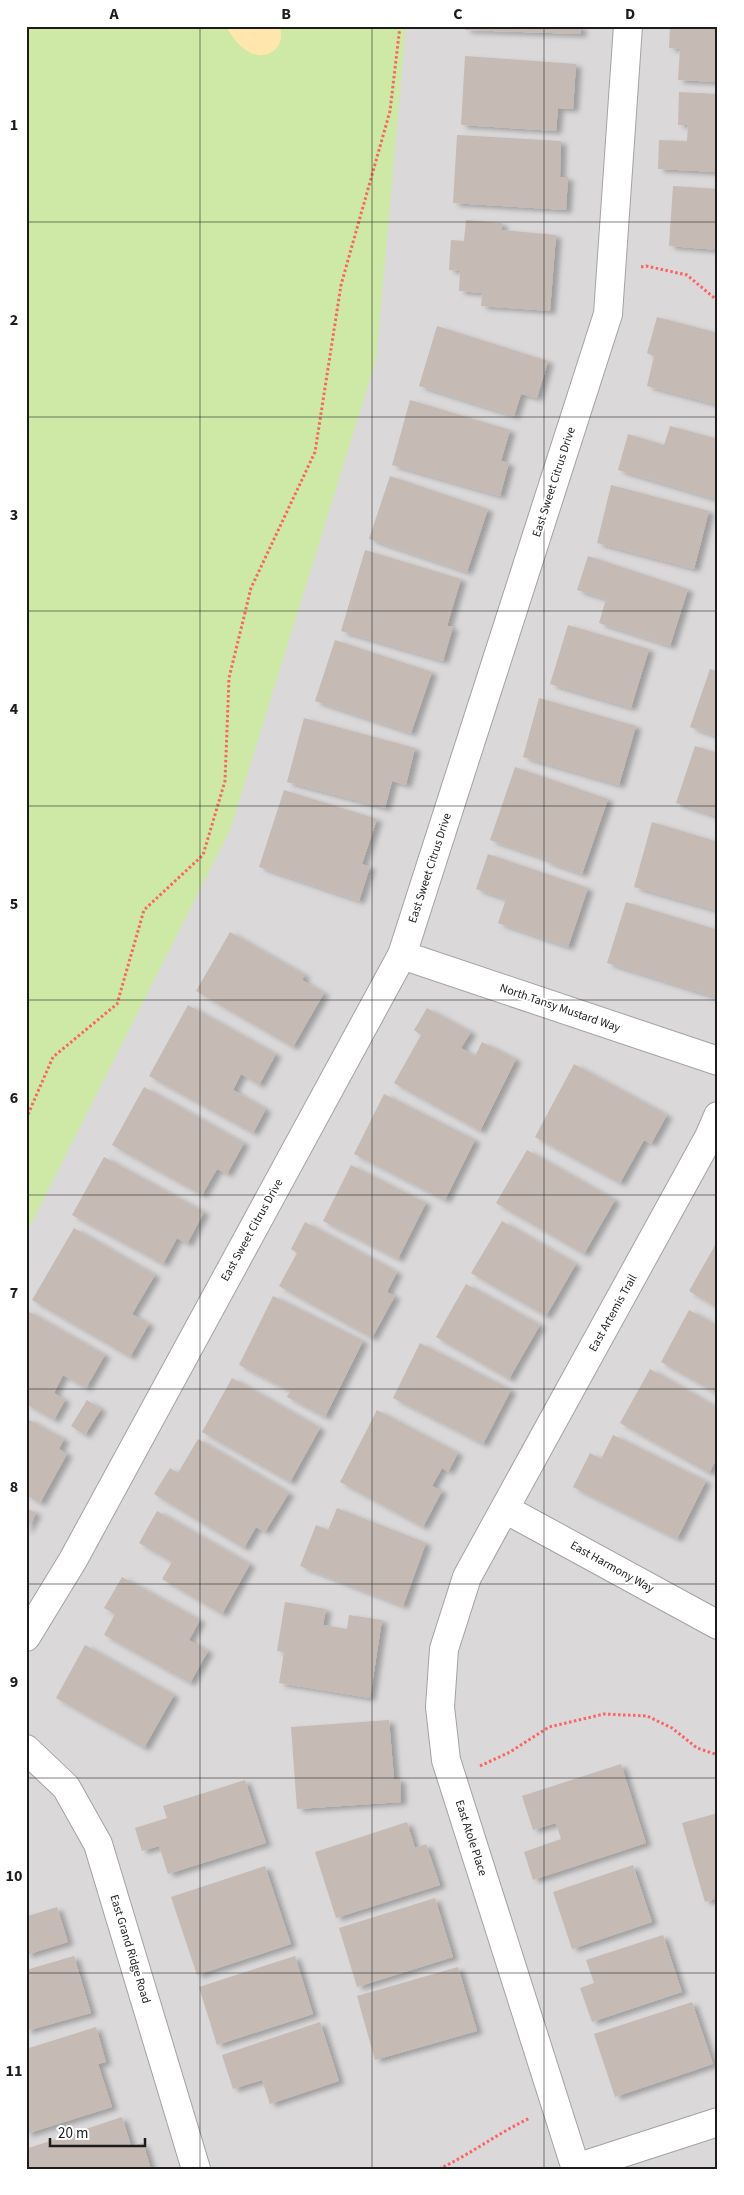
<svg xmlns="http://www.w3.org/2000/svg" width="744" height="2195" font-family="'Source Sans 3',sans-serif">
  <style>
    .residential { fill: #dad8d9 }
    .grass { fill: #cde9a5 }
    .sand { fill: #ffe6ad }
    .building { fill: #c5bab4; filter: url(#shadow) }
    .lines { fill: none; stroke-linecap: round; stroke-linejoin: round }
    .minor-casing { stroke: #a3a3a3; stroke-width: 30 }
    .path { stroke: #fc6464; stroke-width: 3; stroke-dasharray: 2.5 2.5; stroke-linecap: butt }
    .minor { stroke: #fff; stroke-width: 28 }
    .grid { fill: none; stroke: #1c1c1c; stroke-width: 1; stroke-opacity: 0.55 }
    .labels { text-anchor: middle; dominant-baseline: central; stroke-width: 4; stroke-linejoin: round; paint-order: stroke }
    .street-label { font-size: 12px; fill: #1c1c1c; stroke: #fff }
    .neatline { fill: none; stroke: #1c1c1c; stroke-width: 2 }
    .grid-label { font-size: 16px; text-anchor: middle; font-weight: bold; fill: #1c1c1c }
  </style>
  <defs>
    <filter id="shadow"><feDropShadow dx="5.5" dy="3" stdDeviation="2.5" flood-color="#0004"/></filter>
  </defs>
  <rect width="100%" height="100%" fill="#ede8e1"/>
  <!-- residential -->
  <rect class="residential" x="26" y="26" width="692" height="2143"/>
  <!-- grass -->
  <polygon class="grass" points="26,26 406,26 376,360 230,830 26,1234"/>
  <!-- sand -->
  <path class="sand" d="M226,26H279C286,41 275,57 258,55C244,53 232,38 226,26Z"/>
  <!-- building -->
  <g class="building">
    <polygon points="465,26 581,26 581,34 465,30"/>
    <polygon points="670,26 718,26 718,82 678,80 680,49 669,48"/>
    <polygon points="465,56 576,64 573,109 558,108 556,131 461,125"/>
    <polygon points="679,92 718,94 718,172 658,169 659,140 687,141 688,125 678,125"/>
    <polygon points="457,135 561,141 560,177 568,177 566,210 453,203"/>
    <polygon points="673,186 718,189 718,250 669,246"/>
    <polygon points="466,220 502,223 502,230 556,235 550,311 481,306 482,293 459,291 460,271 449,270 451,240 464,241"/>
    <polygon points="657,317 718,333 718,405 647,386 654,356 647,353"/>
    <polygon points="437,326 548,361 537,398 521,394 514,416 419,386"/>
    <polygon points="410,400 510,430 501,461 509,463 500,496 392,465"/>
    <polygon points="670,426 718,439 718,500 618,470 628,434 664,445"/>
    <polygon points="390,476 488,509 467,572 369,539"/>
    <polygon points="611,485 709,511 694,569 597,543"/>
    <polygon points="365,550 461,579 447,626 453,627 443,661 341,631"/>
    <polygon points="588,556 688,589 670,646 599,623 606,599 577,590"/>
    <polygon points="568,625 649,649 631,708 550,684"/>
    <polygon points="335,640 432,672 411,733 315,701"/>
    <polygon points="710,669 718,672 718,737 690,727"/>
    <polygon points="539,698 636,726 619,785 523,757"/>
    <polygon points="304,718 415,748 406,785 392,781 385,808 287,782"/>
    <polygon points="695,746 718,753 718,817 676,803"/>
    <polygon points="515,767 608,799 582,874 545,861 546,859 490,840"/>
    <polygon points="284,790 377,819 362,864 370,867 359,901 259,867"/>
    <polygon points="652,822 718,842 718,911 634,887"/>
    <polygon points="488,854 588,888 568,947 498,923 506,899 476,889"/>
    <polygon points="626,902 718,930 718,952 715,962 718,963 718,988 715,997 607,963"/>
    <polygon points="230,932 305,975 302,980 324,993 293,1047 196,991"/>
    <polygon points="188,1005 276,1054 259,1085 241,1074 233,1090 266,1109 253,1133 149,1076"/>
    <polygon points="427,1008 471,1032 461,1048 475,1056 482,1042 516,1059 480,1131 394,1083 421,1035 414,1030"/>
    <polygon points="574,1064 667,1115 651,1144 644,1140 620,1183 535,1137"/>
    <polygon points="144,1087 244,1143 227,1174 217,1169 202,1195 112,1145"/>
    <polygon points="384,1094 475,1140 445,1200 354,1154"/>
    <polygon points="527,1150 615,1200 584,1254 496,1203"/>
    <polygon points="104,1157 204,1212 187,1244 177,1238 163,1264 72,1215"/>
    <polygon points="351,1165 426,1203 398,1259 323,1221"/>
    <polygon points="502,1221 576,1264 546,1316 471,1273"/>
    <polygon points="305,1222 397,1272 387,1292 395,1296 372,1338 279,1286 297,1253 291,1249"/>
    <polygon points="74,1228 155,1275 132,1314 149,1324 130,1357 32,1300"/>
    <polygon points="718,1240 718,1308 689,1291"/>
    <polygon points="466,1284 540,1325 509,1379 436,1337"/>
    <polygon points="273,1296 363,1341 325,1417 287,1397 290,1391 239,1365"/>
    <polygon points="26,1310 105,1355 86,1388 63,1375 54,1393 65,1400 54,1420 26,1404"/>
    <polygon points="689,1310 718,1326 718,1394 661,1362"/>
    <polygon points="420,1343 511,1390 483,1444 393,1398"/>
    <polygon points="650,1369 718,1408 718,1457 709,1473 620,1423"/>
    <polygon points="232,1378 320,1428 290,1482 202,1432"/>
    <polygon points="87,1400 101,1409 85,1435 71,1426"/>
    <polygon points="377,1410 458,1453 448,1472 442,1468 432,1486 442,1491 423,1527 340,1482"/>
    <polygon points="26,1418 64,1439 59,1449 67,1454 40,1503 26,1495"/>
    <polygon points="613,1435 706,1481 677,1539 573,1487 590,1453 601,1459"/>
    <polygon points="198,1439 289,1493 265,1532 256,1527 244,1548 154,1494 170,1468 178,1473"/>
    <polygon points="26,1508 36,1513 26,1532"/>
    <polygon points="337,1508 426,1543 403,1606 300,1566 316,1525 328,1530"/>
    <polygon points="157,1511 250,1564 222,1614 162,1579 172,1562 139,1543"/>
    <polygon points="122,1577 200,1620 189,1640 208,1651 190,1683 104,1635 115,1614 104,1608"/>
    <polygon points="285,1602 326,1609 323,1625 347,1629 349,1615 382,1620 370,1698 279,1683 284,1652 277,1651"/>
    <polygon points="85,1645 174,1695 144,1748 56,1698"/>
    <polygon points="389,1720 394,1779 400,1779 401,1802 297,1809 291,1727"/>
    <polygon points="621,1764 646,1843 533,1880 524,1852 561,1839 556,1823 533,1830 522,1796"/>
    <polygon points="245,1780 266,1843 168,1874 159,1846 142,1851 135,1828 167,1818 163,1806"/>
    <polygon points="718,1813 718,1898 705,1902 682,1823"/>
    <polygon points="407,1822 415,1848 426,1844 440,1885 336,1918 315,1852"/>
    <polygon points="633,1865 652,1922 572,1949 553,1892"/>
    <polygon points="265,1866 291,1944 197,1975 171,1897"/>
    <polygon points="435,1898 453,1957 357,1987 339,1928"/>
    <polygon points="57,1907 68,1942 26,1955 26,1911 28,1916"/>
    <polygon points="663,1935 682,1992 592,2022 580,1988 594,1983 586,1960"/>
    <polygon points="74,1956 91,2013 26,2031 26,1970"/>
    <polygon points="295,1956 313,2014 217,2045 199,1987"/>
    <polygon points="458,1967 477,2031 375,2060 357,1996"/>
    <polygon points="692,2002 713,2064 615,2097 594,2034"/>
    <polygon points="320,2022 339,2081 270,2104 262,2080 233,2089 222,2055"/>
    <polygon points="96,2027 106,2062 98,2064 112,2107 26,2134 26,2049"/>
    <polygon points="122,2117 131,2146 143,2143 151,2169 30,2169 26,2158 26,2149"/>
  </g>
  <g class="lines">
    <defs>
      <g id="minor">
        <polyline points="402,955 718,1061"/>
        <polyline points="505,1509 718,1625"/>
        <polyline points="26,1637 73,1560 402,955 608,314 628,26"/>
        <polyline points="26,1749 66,1787 98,1844 196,2169"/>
        <polyline points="576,2168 718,2122"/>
        <polyline points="576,2169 446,1760 440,1707 444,1649 467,1577 709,1137 718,1116"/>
      </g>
    </defs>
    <!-- minor casing -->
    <use href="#minor" class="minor-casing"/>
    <!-- path -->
    <g class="path">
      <polyline points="641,267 646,266 687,275 718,301"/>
      <polyline points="26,1119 53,1057 117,1004 144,910 203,855 225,781 229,678 251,588 315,452 341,285 390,111 400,26"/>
      <polyline points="480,1766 510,1752 549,1727 604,1714 647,1716 672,1728 697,1748 718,1755"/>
      <path d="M439,2169C471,2154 498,2133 530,2118"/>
    </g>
    <!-- minor -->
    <use href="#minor" class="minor"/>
  </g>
  <!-- grid -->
  <path class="grid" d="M200,26V2169M372,26V2169M544,26V2169M26,222H718M26,417H718M26,611H718M26,806H718M26,1000H718M26,1195H718M26,1389H718M26,1584H718M26,1778H718M26,1973H718"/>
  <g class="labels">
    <!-- street labels -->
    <g class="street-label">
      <text transform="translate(554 482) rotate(-72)">East Sweet Citrus Drive</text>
      <text transform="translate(430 868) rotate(-72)">East Sweet Citrus Drive</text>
      <text transform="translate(560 1008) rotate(19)">North Tansy Mustard Way</text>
      <text transform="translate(252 1230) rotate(-61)">East Sweet Citrus Drive</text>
      <text transform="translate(613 1313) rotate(-61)">East Artemis Trail</text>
      <text transform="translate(612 1567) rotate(29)">East Harmony Way</text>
      <text transform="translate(471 1838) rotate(72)">East Atole Place</text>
      <text transform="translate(130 1949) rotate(73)">East Grand Ridge Road</text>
    </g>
  </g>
  <!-- border -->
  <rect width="744" height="2195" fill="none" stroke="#ffffff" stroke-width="55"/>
  <!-- scale -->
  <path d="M50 2138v8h95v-8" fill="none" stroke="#1c1c1c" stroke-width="2.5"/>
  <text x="58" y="2138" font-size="15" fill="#1c1c1c" stroke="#ffffff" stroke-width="4" paint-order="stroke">20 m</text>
  <rect x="28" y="28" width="688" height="2140" class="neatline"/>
  <g class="grid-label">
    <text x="114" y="19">A</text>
    <text x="286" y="19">B</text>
    <text x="458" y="19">C</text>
    <text x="630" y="19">D</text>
    <text x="14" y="130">1</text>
    <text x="14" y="325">2</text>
    <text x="14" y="520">3</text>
    <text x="14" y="714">4</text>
    <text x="14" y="909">5</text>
    <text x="14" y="1103">6</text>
    <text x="14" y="1298">7</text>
    <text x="14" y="1492">8</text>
    <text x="14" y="1687">9</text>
    <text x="14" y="1881">10</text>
    <text x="14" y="2076">11</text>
  </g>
</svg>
